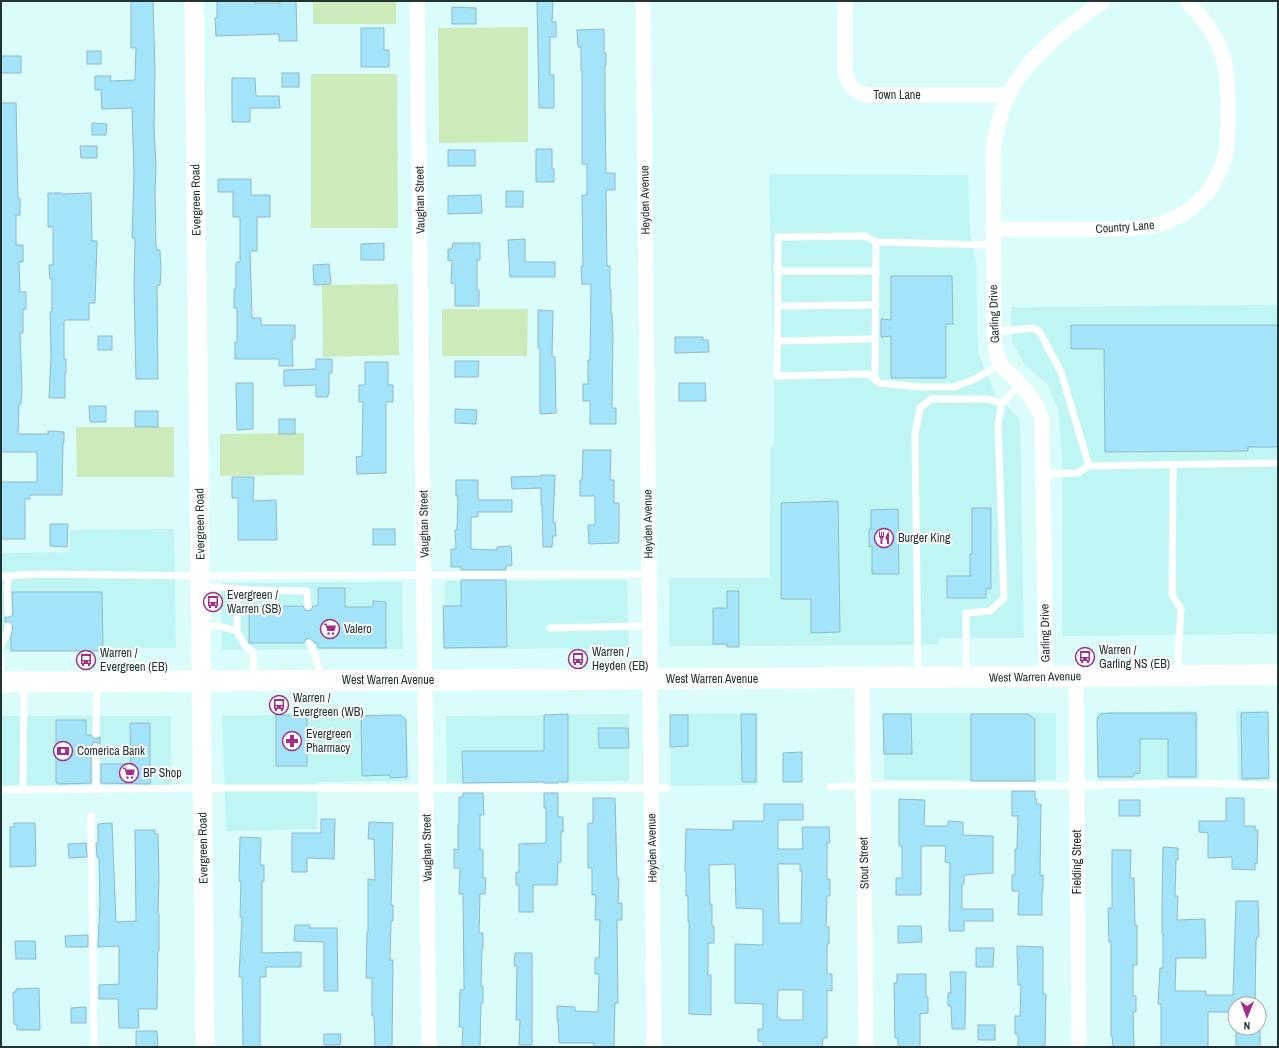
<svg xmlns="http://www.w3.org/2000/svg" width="1279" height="1048" font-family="'Archivo Narrow',sans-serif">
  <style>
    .built { fill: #bff6f3 }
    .green { fill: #cdebba }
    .building { fill: #a4e4fa; stroke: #91b8c5; fill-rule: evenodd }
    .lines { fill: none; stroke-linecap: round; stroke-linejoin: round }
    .service { stroke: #fff; stroke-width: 7 }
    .minor { stroke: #fff; stroke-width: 15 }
    .tertiary { stroke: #fff; stroke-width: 19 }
    .secondary { stroke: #fff; stroke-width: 21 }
    .labels { text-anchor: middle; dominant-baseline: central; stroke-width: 4; stroke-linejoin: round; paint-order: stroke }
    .street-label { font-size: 12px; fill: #213332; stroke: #fff }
    .poi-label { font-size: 12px; fill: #213332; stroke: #fff; text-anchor: start }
  </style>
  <rect width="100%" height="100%" fill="#dafdfb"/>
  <!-- built -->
  <g class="built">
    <polygon points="769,174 968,175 970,232 976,260 978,353 994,391 994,394 1019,418 1020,424 1024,638 939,638 938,645 669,646 669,578 770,578 770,447 774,446 774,395"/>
    <polygon points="1278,305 1278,634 1062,636 1062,457 1058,409 1047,384 1025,365 1012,342 1011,307"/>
    <polygon points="174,529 176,648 1,649 1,553 70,552 70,530"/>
    <polygon points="627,580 629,648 444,649 445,581"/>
    <polygon points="402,582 403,649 222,650 221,583"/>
    <polygon points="1198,711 1199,779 1098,781 1097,712"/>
    <polygon points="1236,711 1268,711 1269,781 1238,781"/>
    <polygon points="758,713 758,785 671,786 671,714"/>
    <rect x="884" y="713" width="172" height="67"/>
    <polygon points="629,714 629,781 447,783 446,716"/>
    <polygon points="222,715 406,715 409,781 317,782 317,829 226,831"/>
    <rect x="1" y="716" width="170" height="69"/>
  </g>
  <!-- green -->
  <g class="green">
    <rect x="313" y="1" width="83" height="23"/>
    <polygon points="528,27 528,142 439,143 438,28"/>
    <polygon points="311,74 397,74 398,228 311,228"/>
    <polygon points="398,284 399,355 323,357 322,285"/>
    <polygon points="442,309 528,309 527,356 442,356"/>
    <polygon points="76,427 174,427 174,477 77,477"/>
    <polygon points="304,433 304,475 220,476 220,434"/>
  </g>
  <!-- building -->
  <g class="building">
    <polygon points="131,1 153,1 155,72 154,127 156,167 155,191 156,245 157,250 160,250 161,271 160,285 157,286 158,379 136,379 134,286 135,238 132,238 134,175 132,108 102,109 101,90 95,90 95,76 111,76 110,81 135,80 136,48 131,48"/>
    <polygon points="217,1 255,1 255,3 280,3 280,1 296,1 297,41 279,41 279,34 216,36 215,18 217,18"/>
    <polygon points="537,1 553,1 552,22 556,22 556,37 550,37 550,75 554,75 554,108 539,108"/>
    <polygon points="452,7 476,8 476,24 452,24"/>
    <polygon points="361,28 384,28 384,50 389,50 389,67 361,67"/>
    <polygon points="604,29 604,53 606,53 606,65 605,65 605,104 606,173 615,173 615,190 606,190 607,266 610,266 610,290 611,290 611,314 612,314 613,337 612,408 616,408 616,424 590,424 590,401 583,401 583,384 588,384 588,360 590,360 591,284 582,284 581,266 583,266 582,195 587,195 587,164 582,164 582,70 581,70 581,47 578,47 577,30"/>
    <rect x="87" y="51" width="14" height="13"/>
    <rect x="1" y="56" width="20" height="17"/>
    <rect x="282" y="73" width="17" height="14"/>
    <polygon points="232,78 255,78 256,96 279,96 280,108 250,108 250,122 232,122"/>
    <polygon points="1,103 16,103 18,198 20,198 20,215 16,215 16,245 23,245 23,262 19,262 20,292 26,292 26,309 23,309 23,333 20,333 22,388 21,404 19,404 18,434 48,434 48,431 64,432 64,443 63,443 62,495 30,495 30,499 25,499 25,539 1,539 1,482 37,482 37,452 1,452"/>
    <polygon points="92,123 107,124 106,135 92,135"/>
    <polygon points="80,146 97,146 97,158 81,158"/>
    <polygon points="536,149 552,149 552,169 554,169 554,182 536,182"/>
    <rect x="448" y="150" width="27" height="16"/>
    <polygon points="218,179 251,179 251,195 270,195 270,217 257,217 257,251 250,251 252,318 261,318 261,325 295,325 295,339 292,339 293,366 279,366 279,359 235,359 235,342 237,342 237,308 234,308 234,289 236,289 236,262 240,262 240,217 233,217 233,192 218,192"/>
    <rect x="506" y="191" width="17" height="16"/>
    <polygon points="48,193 62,193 62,194 91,193 92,241 97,241 95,303 89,303 89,320 65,320 64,322 64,359 66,359 66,374 65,374 65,398 49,398 51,357 50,312 52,312 52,279 50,279 49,265 53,265 53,227 48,227"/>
    <polygon points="481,195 482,213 448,214 448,196"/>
    <polygon points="525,239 525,262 555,262 555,277 510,277 508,240"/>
    <polygon points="384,243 384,260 361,260 361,244"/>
    <polygon points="453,243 480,243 480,260 477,260 477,290 479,290 479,306 455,306 455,284 451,283 452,260 448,261 448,249 452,249"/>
    <polygon points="329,264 331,284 314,285 313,265"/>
    <polygon points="891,276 952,276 953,324 946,324 946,378 891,378 891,336 881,337 881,319 891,320"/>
    <polygon points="538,310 553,311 552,356 555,357 556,413 540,414 540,348 538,348"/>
    <polygon points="1071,325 1278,325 1278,447 1248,447 1248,451 1105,452 1104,349 1071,349"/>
    <rect x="98" y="336" width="14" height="14"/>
    <polygon points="675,337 703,337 703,340 708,340 709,352 675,353"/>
    <polygon points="316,359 332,359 332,373 329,373 329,394 328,394 328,397 316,397 316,385 284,386 284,370 316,369"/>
    <polygon points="455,361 479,361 478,377 455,377"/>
    <polygon points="365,362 388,362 388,385 393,385 393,402 386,402 386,473 357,474 356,457 362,456 363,402 359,402 359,385 365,385"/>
    <polygon points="236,383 253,383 253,429 237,430"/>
    <polygon points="679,383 705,383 706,401 679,401"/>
    <polygon points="89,406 106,406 106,422 90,422"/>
    <polygon points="455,409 477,410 476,424 455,423"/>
    <rect x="135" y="411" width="23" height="16"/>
    <rect x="279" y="419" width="16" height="15"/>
    <polygon points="583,450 611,450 610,480 614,480 614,503 619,503 619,543 589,544 588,525 595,525 595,496 580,496 580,480 582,480"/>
    <polygon points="541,475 555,475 553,522 555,522 556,536 553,536 552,547 543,547 542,505 541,505 541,488 512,489 511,477 541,476"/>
    <polygon points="232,477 254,477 253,501 276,500 277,540 238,540 238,498 232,498"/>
    <polygon points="456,480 478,480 478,500 512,500 512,512 478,512 478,517 471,517 471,549 497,550 497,547 511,546 512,565 506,566 506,570 461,570 461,567 451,567 451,549 456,549 455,530 457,530 458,496 456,496"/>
    <polygon points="838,501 840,632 811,633 811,599 781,599 781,503"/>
    <polygon points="972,508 991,508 991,589 986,589 986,598 947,598 947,576 970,576 970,554 972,554"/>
    <polygon points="898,509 899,574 872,574 872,546 869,547 869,529 871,529 871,510"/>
    <polygon points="50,524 68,524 67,547 50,546"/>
    <rect x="373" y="529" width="22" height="16"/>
    <polygon points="461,580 506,580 507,647 444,648 443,606 461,606"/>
    <polygon points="318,588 345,588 345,607 373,607 373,601 386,602 386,648 318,648 318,643 315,643 309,638 306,639 304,643 249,643 249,607 303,606 305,610 309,611 311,610 313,606 318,606"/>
    <polygon points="727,591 739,591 739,647 727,647 727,644 713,644 713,608 727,608"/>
    <polygon points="12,592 102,592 103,651 11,651 11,635 13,626 10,622 5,622 5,617 10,617 13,615"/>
    <polygon points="1268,712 1269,778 1242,779 1241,713"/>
    <polygon points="1111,713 1196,713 1196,777 1168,777 1168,739 1140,739 1140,773 1134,774 1133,777 1098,777 1097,718 1101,714"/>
    <polygon points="568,714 568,782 558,782 558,783 544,783 543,782 463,783 462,751 544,751 544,715"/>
    <polygon points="741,714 756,714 756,782 742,782"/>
    <polygon points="883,714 911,714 912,754 884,754"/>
    <polygon points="971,714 1028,714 1035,719 1035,781 971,781"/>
    <rect x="276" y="715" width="31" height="51"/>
    <polygon points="389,715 401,715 406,720 407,777 390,778 390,775 362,776 361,716"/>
    <polygon points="670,715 688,715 688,746 670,747"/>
    <polygon points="56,720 86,720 86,735 91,735 93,738 96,739 100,737 100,744 96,742 93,743 91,747 91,783 59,784 59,783 56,783"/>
    <polygon points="130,723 150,723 150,784 101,783 101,764 131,764"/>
    <polygon points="598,728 628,728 629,748 599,748"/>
    <polygon points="802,752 802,782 783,782 783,753"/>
    <polygon points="1012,791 1035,791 1035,799 1037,799 1036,804 1041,804 1040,875 1043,875 1043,891 1042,891 1042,915 1018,915 1019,891 1012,891 1012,875 1015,875 1015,849 1017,849 1018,816 1012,816"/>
    <polygon points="463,793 483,793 484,815 480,815 480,850 483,850 483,878 486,878 485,894 480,894 479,933 483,933 483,949 482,949 481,986 483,986 483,1003 481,1003 480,1047 462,1047 463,1027 459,1027 460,990 464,990 463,894 459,894 460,868 454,868 454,849 458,850 458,824 459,824 459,797 463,797"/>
    <polygon points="544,793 558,793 558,817 563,817 563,832 561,832 561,862 558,862 557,885 533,885 533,912 519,912 519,885 516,885 516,872 519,872 519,844 546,843 546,808 544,808"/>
    <polygon points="593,798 615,798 617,878 619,878 618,903 622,903 622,920 617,920 618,1003 615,1003 614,1047 594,1047 594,1043 559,1043 558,1020 557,1020 557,1006 575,1007 575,1011 598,1012 599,974 595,974 595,958 599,958 600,920 595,920 596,895 592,895 592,868 588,868 588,823 593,823"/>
    <polygon points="1226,798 1244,798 1244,826 1255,826 1255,830 1258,830 1257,864 1255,863 1255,870 1232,869 1232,857 1208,858 1208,833 1199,832 1199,821 1226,821"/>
    <polygon points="899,799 925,800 924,826 948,826 948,821 963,822 963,835 993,836 993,873 964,875 964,884 962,884 962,909 993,909 993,921 964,921 964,931 949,931 950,863 945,862 946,846 921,846 921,895 896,895 896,878 902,878 902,846 899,846"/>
    <rect x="1119" y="800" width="21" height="16"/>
    <path d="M764,804H803V820H778V849H803L802,827H829L830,843H827V879H830V896H827L826,927H829V944H827V974H832V991L827,990V1038H823L822,1047H763V1042L758,1041V1029H763V1004L735,1003V944L763,945V909L736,908L735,864L709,865L710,904H712V926H714V943H708V975H711V1015L689,1014V921H688V896H686V871H685L686,829L733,830V821H764ZM778,864H800V871H802L801,923H779ZM778,990H803V1020H780V1018H777Z"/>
    <polygon points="321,819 335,819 334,859 307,858 307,872 292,872 292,833 321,833"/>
    <polygon points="369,822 393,823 391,905 393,905 393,921 391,921 390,960 393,960 392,1047 375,1047 374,1016 372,1016 372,978 366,978 367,932 368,932 368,879 375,880 374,839 368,839"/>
    <polygon points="14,823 35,823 36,866 10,867 10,827 14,827"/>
    <polygon points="112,823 116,922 136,921 135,830 155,830 155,834 158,834 159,876 158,914 159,914 159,951 158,951 157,1009 138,1009 139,1028 119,1028 118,999 99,999 99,985 119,984 119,946 98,947 100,904 99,857 97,857 96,843 98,843 98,824"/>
    <polygon points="240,837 261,838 260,865 264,865 264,881 262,881 262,953 301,952 301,967 266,967 266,977 260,977 260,1047 243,1047 242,977 239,977 242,917 240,917 241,881 239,881"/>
    <polygon points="86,843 87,857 69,858 68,844"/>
    <polygon points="1163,847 1178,848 1178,860 1176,860 1175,896 1178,896 1177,920 1205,919 1206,958 1176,958 1175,991 1206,991 1206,995 1233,995 1236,901 1258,901 1259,937 1257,937 1256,941 1255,1004 1235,1004 1235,1012 1208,1012 1208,1047 1161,1047 1161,1004 1158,1004 1160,968 1163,968 1163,934 1162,934 1162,906"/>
    <polygon points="1112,850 1131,850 1130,878 1134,878 1135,925 1137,925 1137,965 1133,965 1133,996 1136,996 1136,1012 1133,1012 1134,1047 1113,1047 1112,1036 1111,1036 1111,942 1109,942 1108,908 1112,908"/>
    <polygon points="295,925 310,925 310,928 337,928 338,991 324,991 324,942 294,941"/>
    <polygon points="898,926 921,926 922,942 898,943"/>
    <polygon points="88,935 88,947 66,947 65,936"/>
    <polygon points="15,941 35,941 36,959 16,959"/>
    <polygon points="1017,946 1043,947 1043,994 1046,994 1045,1047 1018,1047 1018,1034 1015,1034 1015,1016 1020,1016 1021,985 1018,985"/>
    <polygon points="976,948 994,948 993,967 976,967"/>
    <polygon points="515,953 532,953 532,1045 519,1045 520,1020 516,1020 517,966 514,966"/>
    <polygon points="950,972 966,972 965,1029 952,1029 951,1006 948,1006 948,993 951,993"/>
    <polygon points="897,974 926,974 926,997 928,997 928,1013 920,1014 920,1047 898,1047 898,1038 895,1038 894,983 897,983"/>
    <polygon points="39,988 40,1030 17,1030 17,1025 14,1024 13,992 16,992 16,989"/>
    <polygon points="86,1007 86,1023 71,1023 71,1008"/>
    <rect x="978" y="1025" width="17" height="15"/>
    <rect x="1236" y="1028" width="24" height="19"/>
    <polygon points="136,1031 157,1031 158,1047 136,1047"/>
    <polygon points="324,1034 341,1034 340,1045 324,1045"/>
  </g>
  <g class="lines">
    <!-- service -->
    <g class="service">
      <polyline points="993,245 876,242 865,236 778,237 777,376 868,374 880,383 920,387 954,387 975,379 1001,364"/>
      <polyline points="777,271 876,271"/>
      <polyline points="777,306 876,305"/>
      <polyline points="993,332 1033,328 1039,331 1061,372 1089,466"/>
      <polyline points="777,341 875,339"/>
      <polyline points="875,380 876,242"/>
      <polyline points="1173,465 1172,595 1181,609 1177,674"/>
      <polyline points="1042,474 1077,473 1089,466 1278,463"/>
      <polyline points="1,576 41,574 219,576 649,574"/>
      <polyline points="201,587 219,587 250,590 307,591 308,606"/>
      <polyline points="8,613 7,587 9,575"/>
      <polyline points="202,626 219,626 237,631 245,646 253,652 254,679"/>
      <polyline points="550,628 650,626"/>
      <polyline points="237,631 237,589"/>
      <polyline points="309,643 314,652 322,678"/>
      <polyline points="1,646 8,630 8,626"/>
      <polyline points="123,652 124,679"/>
      <polyline points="1,656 2,680"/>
      <polyline points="966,675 966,613 990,611 1004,598 998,424 1002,403 1020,384"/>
      <polyline points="918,676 915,434 920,408 931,399 986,399 1003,403"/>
      <polyline points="96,734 97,683"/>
      <path d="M830,787C905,783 981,787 1057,786C1131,785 1204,781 1278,786"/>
      <polyline points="96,789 96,747"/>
      <polyline points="1,790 203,788 667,788"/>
      <polyline points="23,790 24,684"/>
      <polyline points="91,816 94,1047"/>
    </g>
    <!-- minor -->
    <g class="minor">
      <polyline points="417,1 429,1047"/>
      <polyline points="643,1 654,1047"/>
      <path d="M845,1V72C849,86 853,91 867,95H1009"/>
      <path d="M992,229C1028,229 1063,230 1099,229C1117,228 1138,230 1156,225C1195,215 1222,184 1227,144C1228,137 1227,130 1228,123C1228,89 1230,58 1210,29C1203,19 1194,10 1187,1"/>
      <polyline points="1076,676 1079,1047"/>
      <path d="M1046,677L1042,420C1037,403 1029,393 1017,381C1011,375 1004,370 1000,363C996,355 995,347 994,339L993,150C996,131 1000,112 1009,94C1028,56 1069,26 1103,1"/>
      <polyline points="862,678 866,1047"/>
    </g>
    <!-- tertiary -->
    <polyline class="tertiary" points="194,1 205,1047"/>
    <!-- secondary -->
    <polyline class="secondary" points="1,682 650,679 1278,675"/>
  </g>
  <!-- icons -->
  <defs>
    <symbol id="restaurant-ring" viewBox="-11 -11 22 22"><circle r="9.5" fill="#fff" stroke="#a02e8a" stroke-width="1.5"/><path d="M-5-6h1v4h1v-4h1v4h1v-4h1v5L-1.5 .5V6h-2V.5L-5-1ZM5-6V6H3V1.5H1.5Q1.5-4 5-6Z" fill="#a02e8a"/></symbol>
    <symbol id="bus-ring" viewBox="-11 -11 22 22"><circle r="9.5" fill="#fff" stroke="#a02e8a" stroke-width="1.5"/><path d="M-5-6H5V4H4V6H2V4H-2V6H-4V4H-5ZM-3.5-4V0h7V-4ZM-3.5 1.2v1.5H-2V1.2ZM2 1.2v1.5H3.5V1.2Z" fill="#a02e8a"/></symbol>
    <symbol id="supermarket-ring" viewBox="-11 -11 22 22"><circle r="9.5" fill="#fff" stroke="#a02e8a" stroke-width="1.5"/><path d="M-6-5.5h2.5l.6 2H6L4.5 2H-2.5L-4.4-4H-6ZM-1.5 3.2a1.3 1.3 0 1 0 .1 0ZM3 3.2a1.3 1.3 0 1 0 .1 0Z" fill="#a02e8a"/></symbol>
    <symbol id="pharmacy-ring" viewBox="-11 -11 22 22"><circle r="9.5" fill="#fff" stroke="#a02e8a" stroke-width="1.5"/><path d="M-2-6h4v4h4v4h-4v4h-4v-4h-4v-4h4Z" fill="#a02e8a"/></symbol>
    <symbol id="bank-ring" viewBox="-11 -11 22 22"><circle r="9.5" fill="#fff" stroke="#a02e8a" stroke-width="1.5"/><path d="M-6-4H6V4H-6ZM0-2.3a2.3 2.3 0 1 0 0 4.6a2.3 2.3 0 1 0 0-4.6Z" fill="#a02e8a"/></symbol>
  </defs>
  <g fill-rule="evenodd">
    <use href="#restaurant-ring" x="873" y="527" width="22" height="22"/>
    <use href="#bus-ring" x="202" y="591" width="22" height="22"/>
    <use href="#supermarket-ring" x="319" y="618" width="22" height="22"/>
    <use href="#bus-ring" x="1074" y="646" width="22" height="22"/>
    <use href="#bus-ring" x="567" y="648" width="22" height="22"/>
    <use href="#bus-ring" x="75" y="649" width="22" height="22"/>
    <use href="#bus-ring" x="268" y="694" width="22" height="22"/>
    <use href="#pharmacy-ring" x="281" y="730" width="22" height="22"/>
    <use href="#bank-ring" x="52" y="740" width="22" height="22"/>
    <use href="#supermarket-ring" x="118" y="762" width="22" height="22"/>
  </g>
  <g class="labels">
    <!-- street labels -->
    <g class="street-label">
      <text x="897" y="95">Town Lane</text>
      <text transform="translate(196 200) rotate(-91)">Evergreen Road</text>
      <text transform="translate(420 200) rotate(-91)">Vaughan Street</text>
      <text transform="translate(645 200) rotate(-91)">Heyden Avenue</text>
      <text transform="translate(1125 227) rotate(-4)">Country Lane</text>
      <text transform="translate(994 314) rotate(-92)">Garling Drive</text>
      <text transform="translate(200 524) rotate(-91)">Evergreen Road</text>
      <text transform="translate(424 524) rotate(-91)">Vaughan Street</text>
      <text transform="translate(648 524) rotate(-91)">Heyden Avenue</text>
      <text transform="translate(1045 633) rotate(-91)">Garling Drive</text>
      <text transform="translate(1035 677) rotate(-1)">West Warren Avenue</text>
      <text x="712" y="679">West Warren Avenue</text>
      <text x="388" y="680">West Warren Avenue</text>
      <text transform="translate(203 848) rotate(-91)">Evergreen Road</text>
      <text transform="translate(427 848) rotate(-91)">Vaughan Street</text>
      <text transform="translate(652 848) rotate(-91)">Heyden Avenue</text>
      <text transform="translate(1077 862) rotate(-90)">Fielding Street</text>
      <text transform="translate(864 863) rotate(-91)">Stout Street</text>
    </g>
    <!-- poi labels -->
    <g class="poi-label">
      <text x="898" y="538">Burger King</text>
      <text x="227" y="595">Evergreen /<tspan x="227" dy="14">Warren (SB)</tspan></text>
      <text x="344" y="629">Valero</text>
      <text x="1099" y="650">Warren /<tspan x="1099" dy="14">Garling NS (EB)</tspan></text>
      <text x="592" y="652">Warren /<tspan x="592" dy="14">Heyden (EB)</tspan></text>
      <text x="100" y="653">Warren /<tspan x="100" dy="14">Evergreen (EB)</tspan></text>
      <text x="293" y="698">Warren /<tspan x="293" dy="14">Evergreen (WB)</tspan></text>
      <text x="306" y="734">Evergreen<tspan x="306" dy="14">Pharmacy</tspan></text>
      <text x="77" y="751">Comerica Bank</text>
      <text x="143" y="773">BP Shop</text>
    </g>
  </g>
  <!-- border -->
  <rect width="1279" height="1048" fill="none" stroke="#213332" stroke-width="4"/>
  <!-- north arrow -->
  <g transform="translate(1247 1016) rotate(181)"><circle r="19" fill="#ffffff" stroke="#a6adad"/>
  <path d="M0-3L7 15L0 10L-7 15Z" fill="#a02e8a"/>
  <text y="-6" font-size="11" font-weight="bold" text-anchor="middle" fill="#213332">N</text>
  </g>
</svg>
